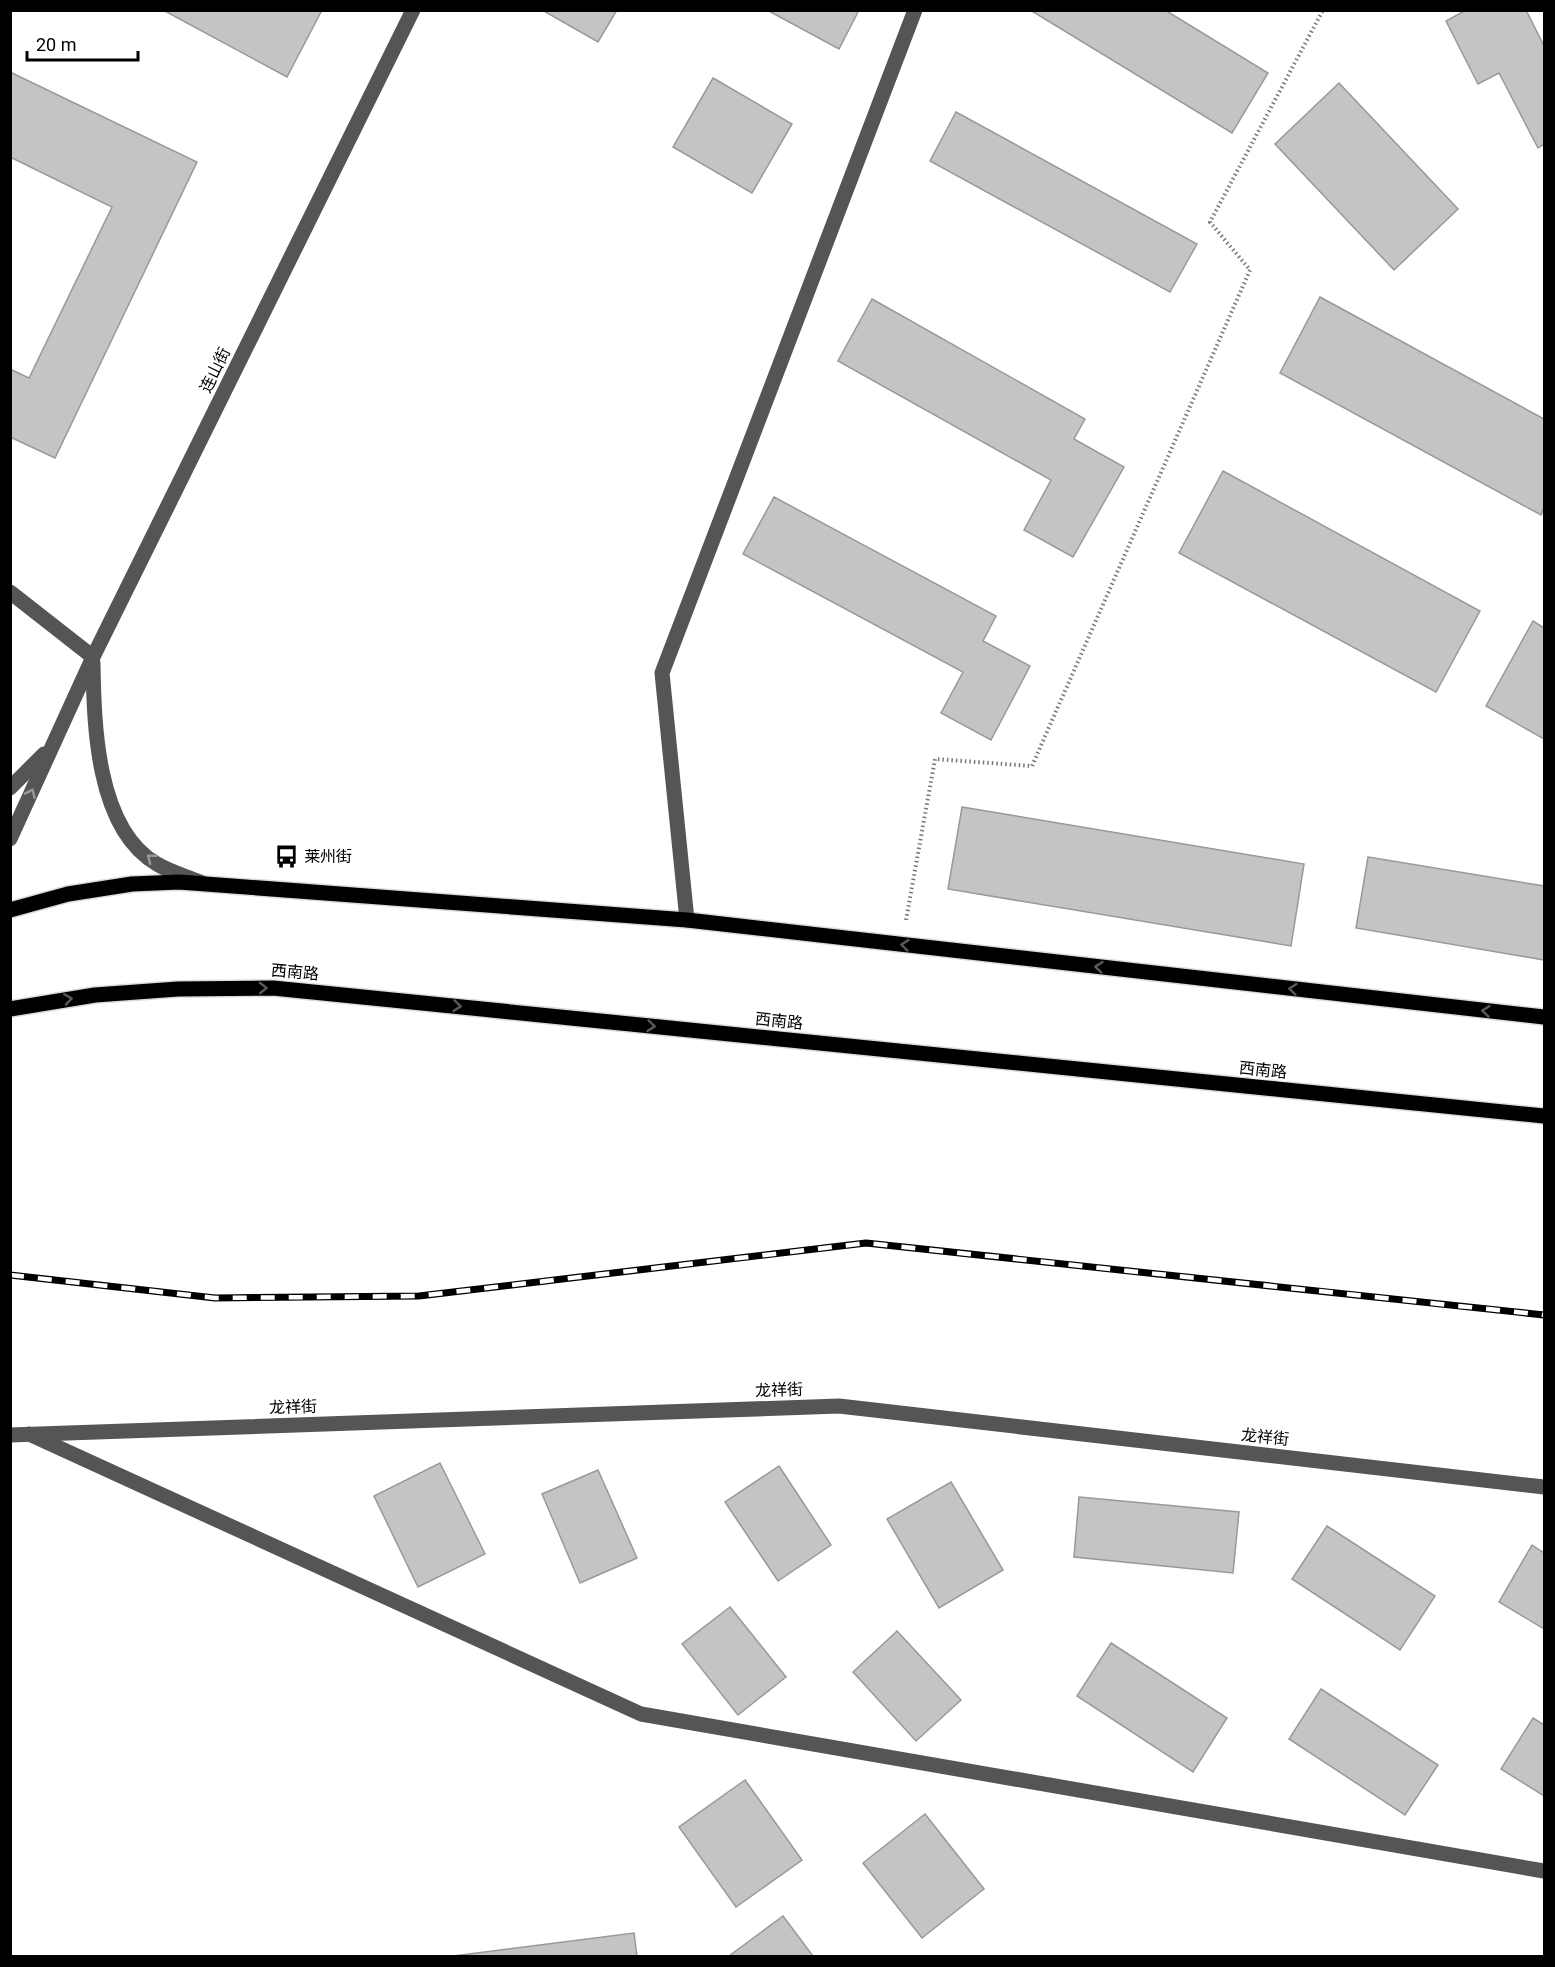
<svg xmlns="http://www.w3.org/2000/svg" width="1555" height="1967" font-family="Roboto,'Noto Sans SC',sans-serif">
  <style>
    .building { fill: #c4c4c4; stroke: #999; stroke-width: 1.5 }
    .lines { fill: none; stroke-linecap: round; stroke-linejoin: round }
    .major-casing { stroke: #dbdbdb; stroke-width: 18 }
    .path { stroke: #777; stroke-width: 4; stroke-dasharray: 1.5 3; stroke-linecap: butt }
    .minor { stroke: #555; stroke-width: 15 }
    .major { stroke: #000; stroke-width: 15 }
    .rail-casing { stroke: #000; stroke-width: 7 }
    .rail { stroke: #fff; stroke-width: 4.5; stroke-dasharray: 14; stroke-linecap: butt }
    .oneway { stroke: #999 }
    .oneway2 { stroke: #595959 }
    .labels { text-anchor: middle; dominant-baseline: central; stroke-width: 5; stroke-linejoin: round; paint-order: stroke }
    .street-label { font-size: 16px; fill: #000; stroke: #fff }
    .poi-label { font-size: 16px; fill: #000; stroke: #fff; text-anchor: start }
  </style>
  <rect width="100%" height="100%" fill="#fff"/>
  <!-- building -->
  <g class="building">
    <polygon points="163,10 322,10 287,77"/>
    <polygon points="542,10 617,10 598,42"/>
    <polygon points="767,10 859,10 839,49"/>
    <polygon points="1030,10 1165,10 1268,73 1232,133"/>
    <polygon points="1466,10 1526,10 1544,46 1544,144 1538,148 1499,73 1478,84 1446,21"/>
    <polygon points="10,72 197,162 55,458 10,437 10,369 29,378 112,207 10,157"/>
    <polygon points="713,78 792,124 752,193 673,147"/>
    <polygon points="1339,83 1458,209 1394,270 1275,144"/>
    <polygon points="956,112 1197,244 1170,292 930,161"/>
    <polygon points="1320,297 1544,419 1544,508 1541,515 1280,373"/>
    <polygon points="872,299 1085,419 1074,439 1124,467 1073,557 1024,530 1051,480 838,361"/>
    <polygon points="1223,471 1480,611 1436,692 1179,553"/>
    <polygon points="774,497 996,616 983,641 1030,666 991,740 941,713 963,672 743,554"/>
    <polygon points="1533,621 1544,628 1544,739 1486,706"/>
    <polygon points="962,807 1304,864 1291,946 948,889"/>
    <polygon points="1368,857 1544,886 1544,960 1356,928"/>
    <polygon points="440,1463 485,1554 418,1587 374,1496"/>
    <polygon points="779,1466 831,1545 778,1581 725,1502"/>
    <polygon points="598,1470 637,1558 580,1583 542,1494"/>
    <polygon points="951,1482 1003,1570 939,1608 887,1519"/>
    <polygon points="1079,1497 1239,1512 1233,1573 1074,1557"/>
    <polygon points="1327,1526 1435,1596 1400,1650 1292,1579"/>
    <polygon points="1532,1545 1544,1553 1544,1629 1499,1602"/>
    <polygon points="730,1607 786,1677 738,1715 682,1644"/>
    <polygon points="897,1631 961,1700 916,1741 853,1672"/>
    <polygon points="1111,1643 1227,1718 1193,1772 1077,1696"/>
    <polygon points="1321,1689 1438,1765 1405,1815 1289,1739"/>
    <polygon points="1533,1718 1544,1725 1544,1796 1501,1769"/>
    <polygon points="745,1780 802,1860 736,1907 679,1827"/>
    <polygon points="925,1814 984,1889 922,1938 863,1863"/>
    <polygon points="783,1916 813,1956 729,1956"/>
    <polygon points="634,1933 637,1956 453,1956"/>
  </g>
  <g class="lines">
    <defs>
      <g id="major">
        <polyline points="10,910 68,894 132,884 179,882 687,920 1544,1017"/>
        <polyline points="10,1009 95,995 178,989 273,988 1544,1116"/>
      </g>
    </defs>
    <!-- major casing -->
    <use href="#major" class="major-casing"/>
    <!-- path -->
    <polyline class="path" points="906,920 935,759 1032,766 1250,270 1210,222 1323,10"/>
    <!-- minor -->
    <g class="minor">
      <polyline points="10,592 93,657"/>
      <path d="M93,663C94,724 96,829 157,864C170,872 186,876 200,882"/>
      <polyline points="10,788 44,754"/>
      <polyline points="10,839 93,657 413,10"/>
      <polyline points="687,920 662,673 915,10"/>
      <polyline points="29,1434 641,1714 1544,1871"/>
      <polyline points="10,1435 839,1406 1544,1487"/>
    </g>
    <!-- major -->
    <use href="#major" class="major"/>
    <defs>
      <polyline id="rail" points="10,1275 215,1298 419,1296 866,1243 1544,1315"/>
    </defs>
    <!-- rail casing -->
    <use href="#rail" class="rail-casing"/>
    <!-- rail -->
    <use href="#rail" class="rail"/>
  </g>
  <!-- one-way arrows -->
  <defs><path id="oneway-chevron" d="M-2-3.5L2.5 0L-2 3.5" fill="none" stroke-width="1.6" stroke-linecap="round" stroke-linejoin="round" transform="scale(1.5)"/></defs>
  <g class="oneway">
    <use href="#oneway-chevron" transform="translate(31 793) rotate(-66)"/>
    <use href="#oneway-chevron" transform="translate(151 858) rotate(-141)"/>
  </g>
  <g class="oneway2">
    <use href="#oneway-chevron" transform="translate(905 945) rotate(-174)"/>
    <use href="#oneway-chevron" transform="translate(1099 967) rotate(-174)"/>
    <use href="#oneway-chevron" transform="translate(263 988) rotate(-1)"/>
    <use href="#oneway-chevron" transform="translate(1293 989) rotate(-174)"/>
    <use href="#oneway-chevron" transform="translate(68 999) rotate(-9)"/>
    <use href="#oneway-chevron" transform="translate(457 1006) rotate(6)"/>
    <use href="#oneway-chevron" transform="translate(1486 1011) rotate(-174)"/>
    <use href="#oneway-chevron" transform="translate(651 1026) rotate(6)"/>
  </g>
  <!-- icons -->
  <defs>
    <symbol id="bus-bare" viewBox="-9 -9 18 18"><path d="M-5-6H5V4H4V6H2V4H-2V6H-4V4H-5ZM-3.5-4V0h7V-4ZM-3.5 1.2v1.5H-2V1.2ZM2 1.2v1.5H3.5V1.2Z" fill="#000" stroke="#fff" stroke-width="2.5" paint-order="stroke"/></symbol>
  </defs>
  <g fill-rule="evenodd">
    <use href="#bus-bare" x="270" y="840" width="33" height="33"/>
  </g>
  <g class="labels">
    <!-- street labels -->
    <g class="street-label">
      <text transform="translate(215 370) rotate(-64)">连山街</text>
      <text transform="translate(295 972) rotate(5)">西南路</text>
      <text transform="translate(779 1021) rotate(6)">西南路</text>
      <text transform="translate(1263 1070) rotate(6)">西南路</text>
      <text transform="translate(779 1390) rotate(-2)">龙祥街</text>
      <text transform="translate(293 1407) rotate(-2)">龙祥街</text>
      <text transform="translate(1265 1437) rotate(6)">龙祥街</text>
    </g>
    <!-- poi labels -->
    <g class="poi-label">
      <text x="304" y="856">莱州街</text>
    </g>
  </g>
  <!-- border -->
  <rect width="1555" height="1967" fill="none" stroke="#000000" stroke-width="24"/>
  <!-- scale -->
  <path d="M27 51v9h111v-9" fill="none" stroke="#000000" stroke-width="3"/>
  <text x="36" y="51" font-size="18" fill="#000000" stroke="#ffffff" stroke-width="4.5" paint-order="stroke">20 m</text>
</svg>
